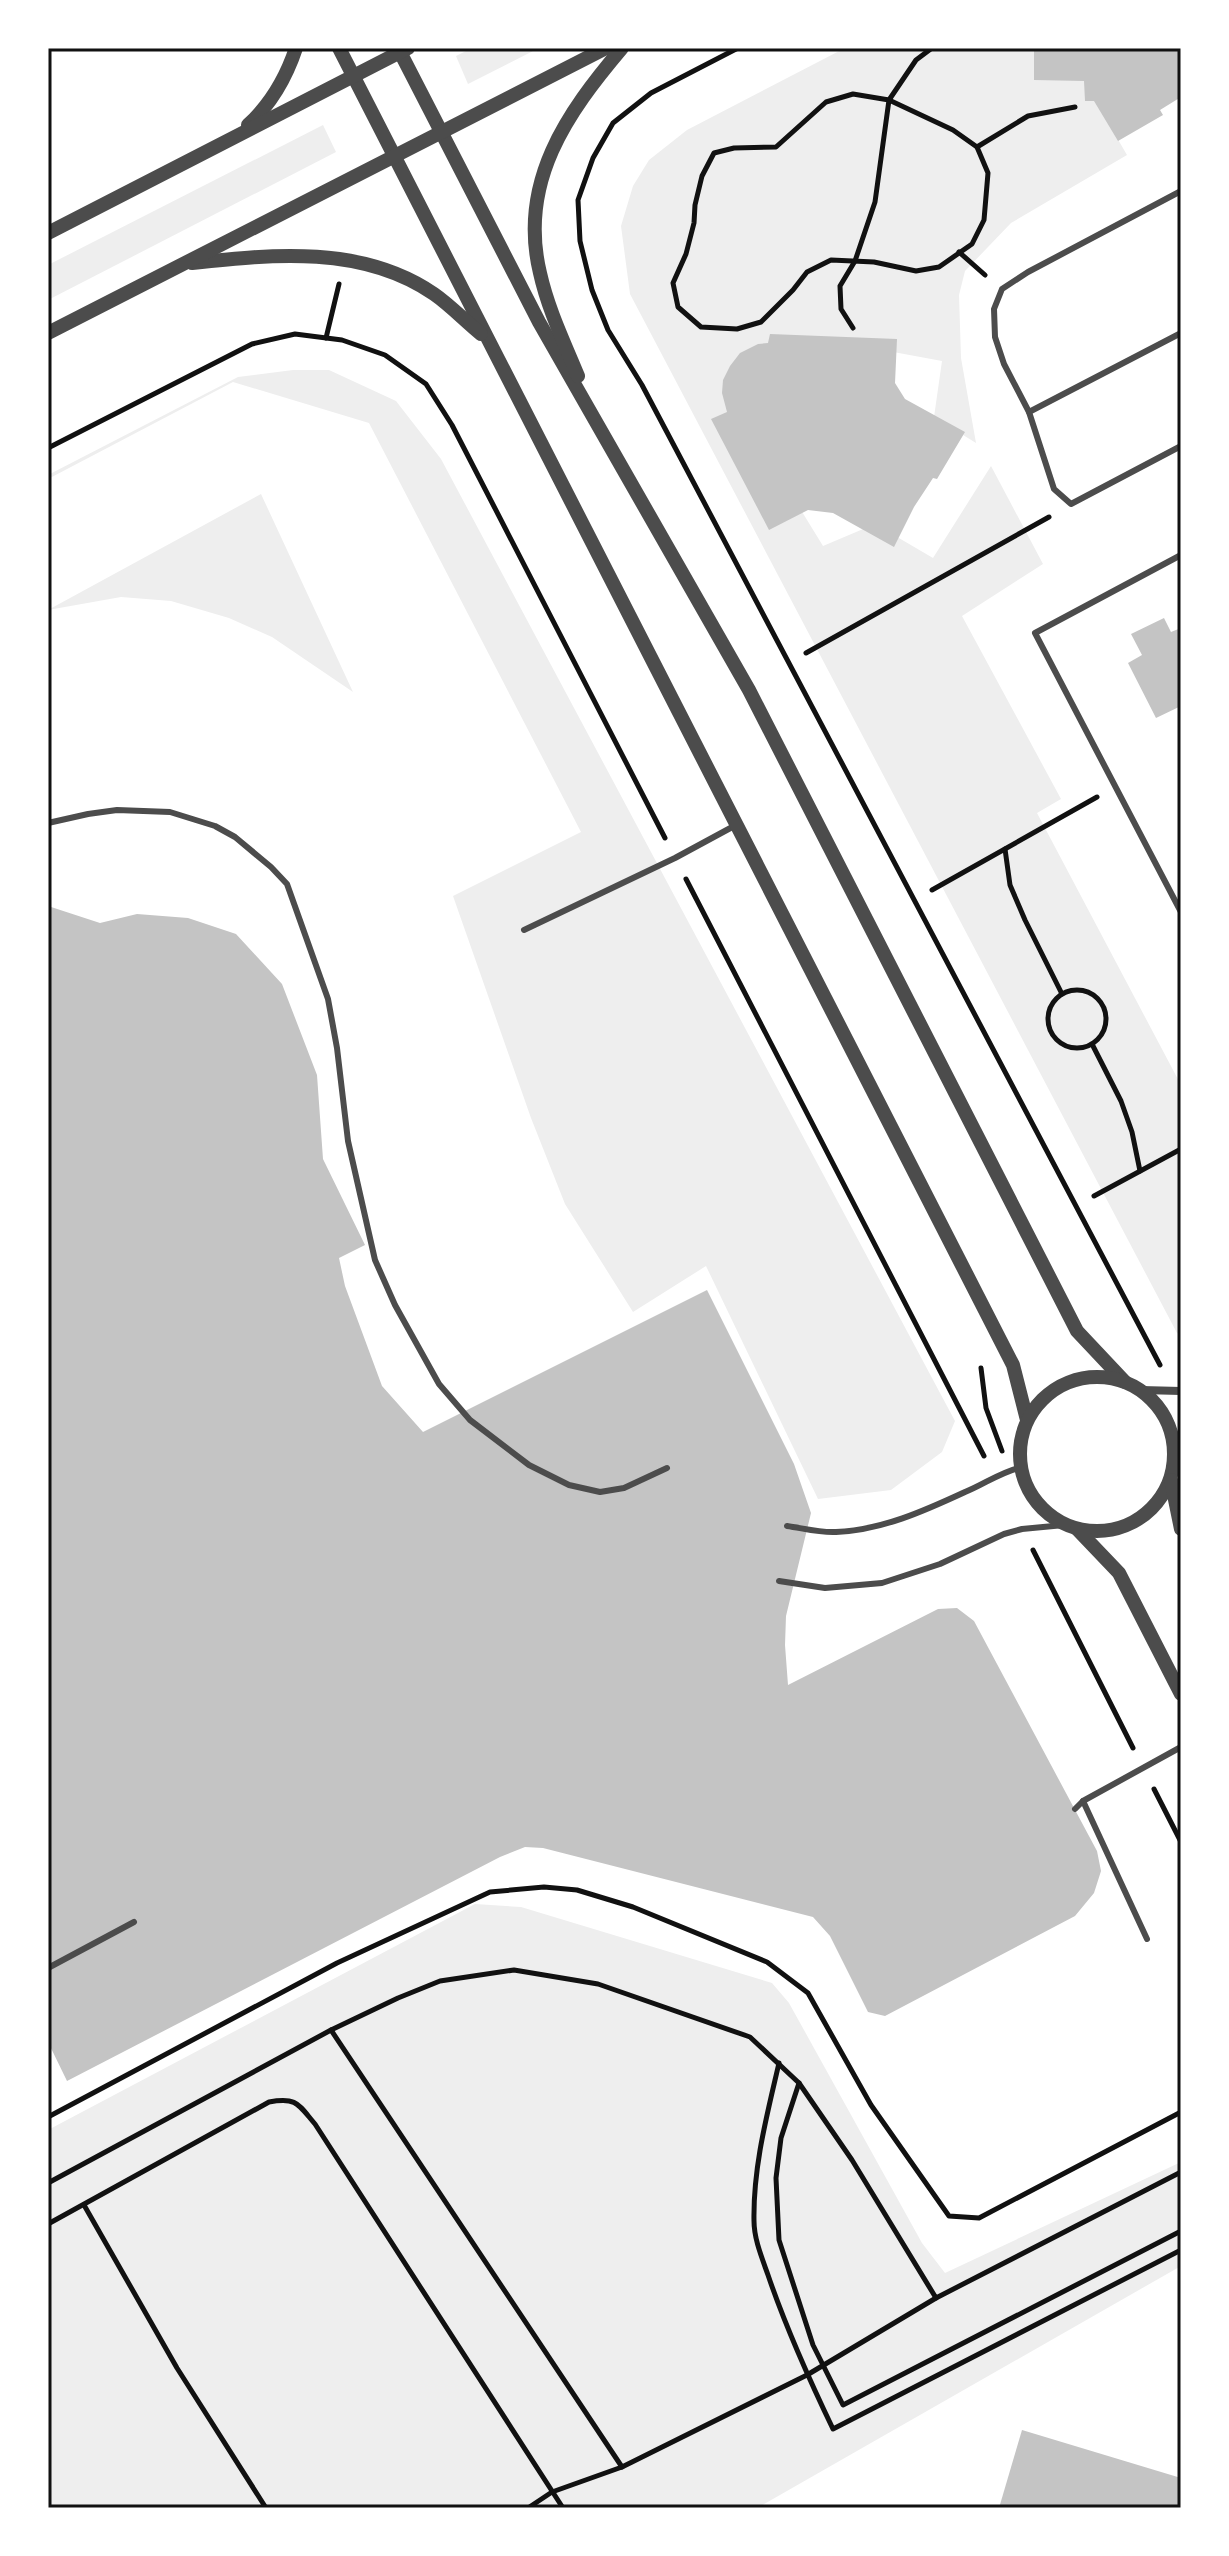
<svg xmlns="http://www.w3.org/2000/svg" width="1229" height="2556" font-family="'Times New Roman',serif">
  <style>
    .green { fill: #eee }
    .building { fill: #c4c4c4 }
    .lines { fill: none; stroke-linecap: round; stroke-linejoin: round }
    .path { stroke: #111; stroke-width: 5 }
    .service { stroke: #4c4c4c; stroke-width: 6 }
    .minor { stroke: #4c4c4c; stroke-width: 8 }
    .tertiary { stroke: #4c4c4c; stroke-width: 14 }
    .neatline { fill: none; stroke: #111; stroke-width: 3 }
  </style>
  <rect width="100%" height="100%" fill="#fff"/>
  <!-- green -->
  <g class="green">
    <polygon points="472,48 539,48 468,84 456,56"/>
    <polygon points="845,48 1027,48 1074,64 1127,155 1011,223 965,271 959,295 961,358 976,443 934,417 942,361 823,339 750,427 823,546 875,524 933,558 991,466 1043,564 962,616 1061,799 1037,813 1181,1085 1181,1335 1177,1333 630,294 621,226 633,186 649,160 687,130"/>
    <polygon points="323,125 336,152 48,300 48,265"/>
    <polygon points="293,370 329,370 396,401 441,459 955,1421 942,1452 891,1490 818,1499 706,1266 633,1312 565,1204 531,1118 453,896 581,832 369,423 233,382 48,479 48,475 238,377"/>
    <polygon points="261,494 353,692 272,637 229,618 171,601 121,597 48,610"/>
    <polygon points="475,1904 521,1907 772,1983 789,2003 922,2243 945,2273 1181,2162 1181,2266 757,2508 48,2508 48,2130"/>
  </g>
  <!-- building -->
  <g class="building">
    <polygon points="1034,48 1181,48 1181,97 1160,110 1163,115 1118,141 1094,101 1085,101 1084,81 1034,80"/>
    <polygon points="770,334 897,339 895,383 905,399 965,432 937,479 933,478 914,507 894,547 833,513 808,510 769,530 711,419 727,412 722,393 723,380 730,366 740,353 758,344 768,343"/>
    <polygon points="1164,618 1171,632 1181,628 1181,706 1156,718 1128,663 1142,655 1131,634"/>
    <polygon points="48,906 100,923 137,914 188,918 236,934 282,984 317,1075 323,1159 365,1245 339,1258 345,1286 382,1386 423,1432 707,1290 794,1464 811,1513 786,1616 785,1645 788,1685 938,1609 957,1608 974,1621 1097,1851 1101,1871 1094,1893 1075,1916 885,2016 868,2012 830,1936 813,1917 543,1848 525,1847 500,1857 67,2081 48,2042"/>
    <polygon points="1022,2430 1181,2478 1181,2508 999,2508"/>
  </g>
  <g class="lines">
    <!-- path -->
    <g class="path">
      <polyline points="738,48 651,93 613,123 593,158 578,200 580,241 592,290 608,330 642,385 1160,1365"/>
      <polygon points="853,94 889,100 953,130 977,147 988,173 984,220 972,244 939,267 916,271 874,262 831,260 807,272 793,290 761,322 737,329 701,327 678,307 673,283 686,254 694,223 695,205 702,176 714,153 734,148 776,147 826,102"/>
      <polyline points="977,147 1028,116 1075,107"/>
      <polyline points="959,252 985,275"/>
      <polyline points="853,328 841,309 840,286 855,261 875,202 889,100 916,60 932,48"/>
      <polyline points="326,338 339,284"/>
      <polyline points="48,448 252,344 295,334 342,340 385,355 426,384 452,425 665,838"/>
      <polyline points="806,653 1049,517"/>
      <polyline points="1005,849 1010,885 1025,920 1062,994"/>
      <polyline points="686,879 984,1456"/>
      <polyline points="932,890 1097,797"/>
      <circle cx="1077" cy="1019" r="29"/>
      <polyline points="1092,1044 1121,1101 1132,1132 1140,1171"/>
      <polyline points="1094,1196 1181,1149"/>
      <polyline points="981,1368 986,1408 1002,1451"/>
      <polyline points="1033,1550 1133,1748"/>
      <polyline points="1154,1789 1181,1842"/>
      <polyline points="331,2030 622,2467"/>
      <path d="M779,2063C767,2115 753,2167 754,2221C754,2239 762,2258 768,2275C786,2328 809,2379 833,2429L1181,2250"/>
      <polyline points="799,2083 781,2138 776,2178 779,2240 813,2345 843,2405 1181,2231"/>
      <polyline points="48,2117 337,1963 490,1892 544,1887 577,1890 633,1907 767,1962 808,1993 871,2105 949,2216 979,2218 1181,2112"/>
      <polyline points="48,2183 331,2030 398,1998 440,1981 514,1970 598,1984 750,2037 799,2083 852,2160 936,2298 1181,2172"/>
      <polyline points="84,2205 177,2368 266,2508"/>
      <path d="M48,2224L269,2102C297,2097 298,2104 315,2124L563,2508"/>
      <polyline points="528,2508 552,2492 622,2467 807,2375 936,2298"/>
    </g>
    <!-- service -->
    <g class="service">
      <polyline points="1181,191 1028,272 1002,289 994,309 995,337 1004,364 1029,412 1054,489 1071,504 1181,446"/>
      <polyline points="1029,412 1181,333"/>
      <polyline points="1181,555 1035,633 1181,912"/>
      <polyline points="48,823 88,814 117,810 170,812 215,826 235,837 271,867 287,884 328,999 337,1048 348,1141 375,1260 395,1305 439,1384 470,1420 529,1465 569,1485 600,1492 624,1488 667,1468"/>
      <polyline points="524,930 675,858 736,825"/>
      <path d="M787,1526C802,1528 820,1533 836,1532C882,1530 924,1511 965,1492C985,1484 1000,1472 1022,1467"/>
      <polyline points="779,1581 825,1588 882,1583 940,1564 1004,1534 1022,1529 1064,1525"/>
      <polyline points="1083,1801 1147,1939"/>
      <polyline points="1075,1809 1083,1801 1181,1747"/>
      <polyline points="48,1968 134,1922"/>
    </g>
    <!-- minor -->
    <g class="minor">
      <polyline points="1141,1390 1181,1391"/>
      <polyline points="1175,1462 1181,1450"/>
    </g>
    <!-- tertiary -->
    <g class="tertiary">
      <polyline points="339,48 1013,1365 1027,1420"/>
      <polyline points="398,48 539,322 749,690 1077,1331 1125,1382"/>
      <path d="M248,125C272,103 286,78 296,48"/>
      <polyline points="48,233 408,48"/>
      <path d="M192,263C273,254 363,245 434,294C450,305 465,321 481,334"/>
      <polyline points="48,333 606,48"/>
      <path d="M578,376C564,342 548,309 540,273C518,182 567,113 622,48"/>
      <circle cx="1097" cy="1454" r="77"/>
      <polyline points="1171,1480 1181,1529"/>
      <polyline points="1077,1529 1119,1573 1181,1694"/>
    </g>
  </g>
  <!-- border -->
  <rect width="1229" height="2556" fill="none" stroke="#ffffff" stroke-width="100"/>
  <rect x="50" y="50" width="1129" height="2456" class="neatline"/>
</svg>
